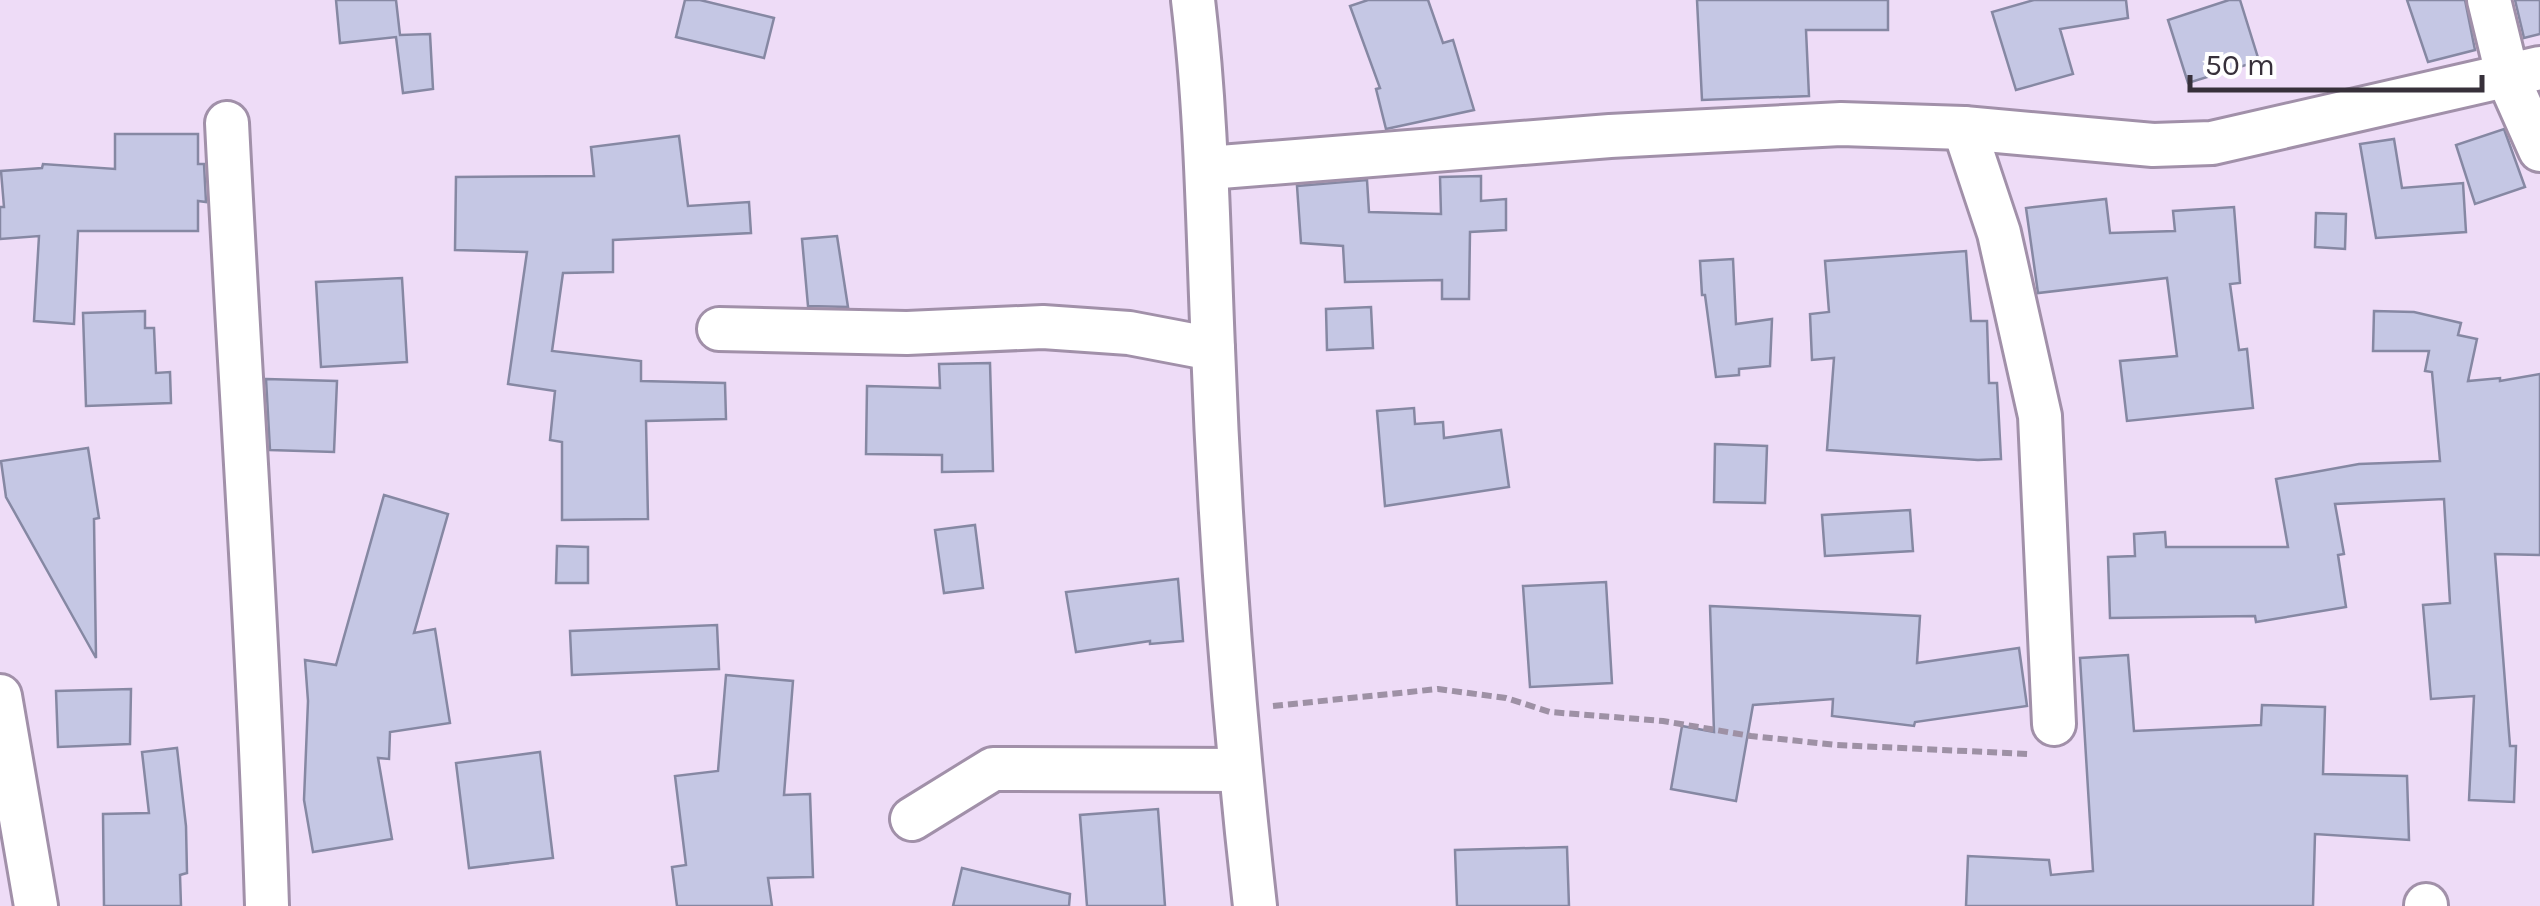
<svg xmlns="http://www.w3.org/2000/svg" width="2540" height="906" font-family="Karla,sans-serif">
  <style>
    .building { fill: #c5c7e4; stroke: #8688a3; stroke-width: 2.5 }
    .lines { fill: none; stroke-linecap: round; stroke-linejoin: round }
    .street-casing { stroke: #a190a9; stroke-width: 48 }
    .path { stroke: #9e91a5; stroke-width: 6; stroke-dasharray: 10 5; stroke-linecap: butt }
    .street { stroke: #fff; stroke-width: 42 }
  </style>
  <rect width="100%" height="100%" fill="#eedcf7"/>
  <!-- building -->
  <g class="building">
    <polygon points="336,0 396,0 400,35 430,34 433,89 403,93 396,37 340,43"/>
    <polygon points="685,0 700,0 774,18 764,58 676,37"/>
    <polygon points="1368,0 1428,0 1443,43 1453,40 1474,110 1386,129 1376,89 1380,88 1350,6"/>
    <polygon points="1697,0 1888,0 1888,30 1806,30 1809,96 1702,100"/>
    <polygon points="2034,0 2126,0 2128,18 2060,29 2073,74 2016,90 1992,12"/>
    <polygon points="2229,0 2240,0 2259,61 2188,83 2168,20"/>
    <polygon points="2407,0 2465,0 2475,50 2428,62"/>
    <polygon points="2515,0 2540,0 2540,34 2524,38"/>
    <polygon points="2504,129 2525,187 2475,204 2456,145"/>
    <polygon points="115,134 198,134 198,164 204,164 206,202 198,201 198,231 78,231 74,324 34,321 39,236 0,239 0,207 4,207 1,171 42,168 43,164 115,169"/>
    <polygon points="679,136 688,206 749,202 751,233 613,240 613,272 563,273 552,351 641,361 641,381 725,383 726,419 646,421 648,519 562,520 562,442 550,440 555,391 508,384 527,252 455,250 456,177 594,176 591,147"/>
    <polygon points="2394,139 2402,188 2463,183 2466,232 2376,238 2360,144"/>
    <polygon points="1481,176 1481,201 1506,199 1506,230 1470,232 1469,299 1442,299 1442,280 1345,282 1343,246 1301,243 1297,186 1367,180 1369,212 1441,214 1440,177"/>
    <polygon points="2106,199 2110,233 2175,231 2173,211 2234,207 2240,283 2230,284 2239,350 2247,349 2253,408 2127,421 2120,361 2177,356 2167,278 2038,293 2026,208"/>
    <polygon points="2316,213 2346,214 2345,249 2315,247"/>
    <polygon points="837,236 848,307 808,306 802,239"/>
    <polygon points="1966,251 1971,321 1987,321 1989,383 1997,383 2001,459 1978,460 1827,450 1834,358 1812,360 1810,314 1829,312 1825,261"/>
    <polygon points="1733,259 1736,324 1772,319 1770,366 1739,369 1739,375 1716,377 1705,295 1702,295 1700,261"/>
    <polygon points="402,278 407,362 321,367 316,282"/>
    <polygon points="1371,307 1373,348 1327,350 1326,309"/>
    <polygon points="145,311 145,328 154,328 156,373 170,372 171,403 86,406 83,313"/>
    <polygon points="2374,311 2414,312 2461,323 2458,335 2477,339 2468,381 2500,378 2500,381 2540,374 2540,555 2495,554 2510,746 2516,746 2514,802 2469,800 2474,696 2431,699 2423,605 2450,603 2444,499 2335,504 2344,554 2338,555 2346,607 2256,622 2255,616 2110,618 2108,557 2135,556 2134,534 2165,532 2166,547 2288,547 2276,479 2359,464 2440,461 2432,372 2425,371 2429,351 2373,351"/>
    <polygon points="990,363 993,471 942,472 942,455 866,454 867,386 940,388 939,364"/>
    <polygon points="266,379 337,381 334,452 270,450"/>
    <polygon points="1414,408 1415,424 1443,422 1444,438 1501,430 1509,487 1385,506 1377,411"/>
    <polygon points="1715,444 1767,446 1765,503 1714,502"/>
    <polygon points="88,448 99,518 94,519 96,658 6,497 1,461"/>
    <polygon points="384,495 448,514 414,633 435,629 450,723 390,732 389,759 378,758 392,839 313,852 304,800 308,701 305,660 336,665"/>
    <polygon points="1910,510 1913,551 1825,556 1822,515"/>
    <polygon points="975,525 983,588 944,593 935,530"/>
    <polygon points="557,546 588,547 588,583 556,583"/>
    <polygon points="1178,579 1183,641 1150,644 1150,641 1076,652 1066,592"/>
    <polygon points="1606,582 1612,683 1530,687 1523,586"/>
    <polygon points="1710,606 1920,616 1917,663 2019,648 2027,706 1915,722 1914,726 1832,716 1833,699 1753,705 1736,801 1671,789 1682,726 1714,732"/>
    <polygon points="717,625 719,669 572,675 570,631"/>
    <polygon points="2128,655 2134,731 2261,725 2262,705 2325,707 2323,774 2407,776 2409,840 2315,834 2313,906 1966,906 1968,856 2049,860 2051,875 2093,871 2080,658"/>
    <polygon points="726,675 793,681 784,795 810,794 813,877 768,878 772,906 677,906 672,867 686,865 675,776 718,771"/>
    <polygon points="131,689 130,744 58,747 56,691"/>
    <polygon points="177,748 186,826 187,873 180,875 181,906 104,906 103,814 149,813 142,752"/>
    <polygon points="540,752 553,858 469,868 456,763"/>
    <polygon points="1158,809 1165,906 1087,906 1080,815"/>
    <polygon points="1567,847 1569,906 1457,906 1455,850"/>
    <polygon points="962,868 1070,894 1069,906 953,906"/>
  </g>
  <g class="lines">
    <defs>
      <g id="street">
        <path d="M1193,0C1207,116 1208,231 1213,348C1220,534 1234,721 1255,906"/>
        <polyline points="2489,0 2508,78 2540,150"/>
        <path d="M227,123C240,384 259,645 267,906"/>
        <polyline points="1964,128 1999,233 2040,416 2054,724"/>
        <polyline points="1208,168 1610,136 1841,124 1964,128 2153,145 2212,143 2540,68"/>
        <polyline points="719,329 907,333 1043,327 1129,333 1213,349"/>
        <polyline points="0,696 36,906"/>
        <polyline points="912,819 993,769 1240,770"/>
        <polyline points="2426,906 2426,905"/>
      </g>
    </defs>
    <!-- street casing -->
    <use href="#street" class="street-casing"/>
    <!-- path -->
    <polyline class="path" points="1273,706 1438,689 1506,698 1550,712 1663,721 1751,736 1837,745 2029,754"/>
    <!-- street -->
    <use href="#street" class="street"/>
  </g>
  <!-- scale -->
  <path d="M2190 75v15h292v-15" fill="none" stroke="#37303a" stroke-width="5"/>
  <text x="2205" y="75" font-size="30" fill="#37303a" stroke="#ffffff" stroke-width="8" paint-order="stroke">50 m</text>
</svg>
